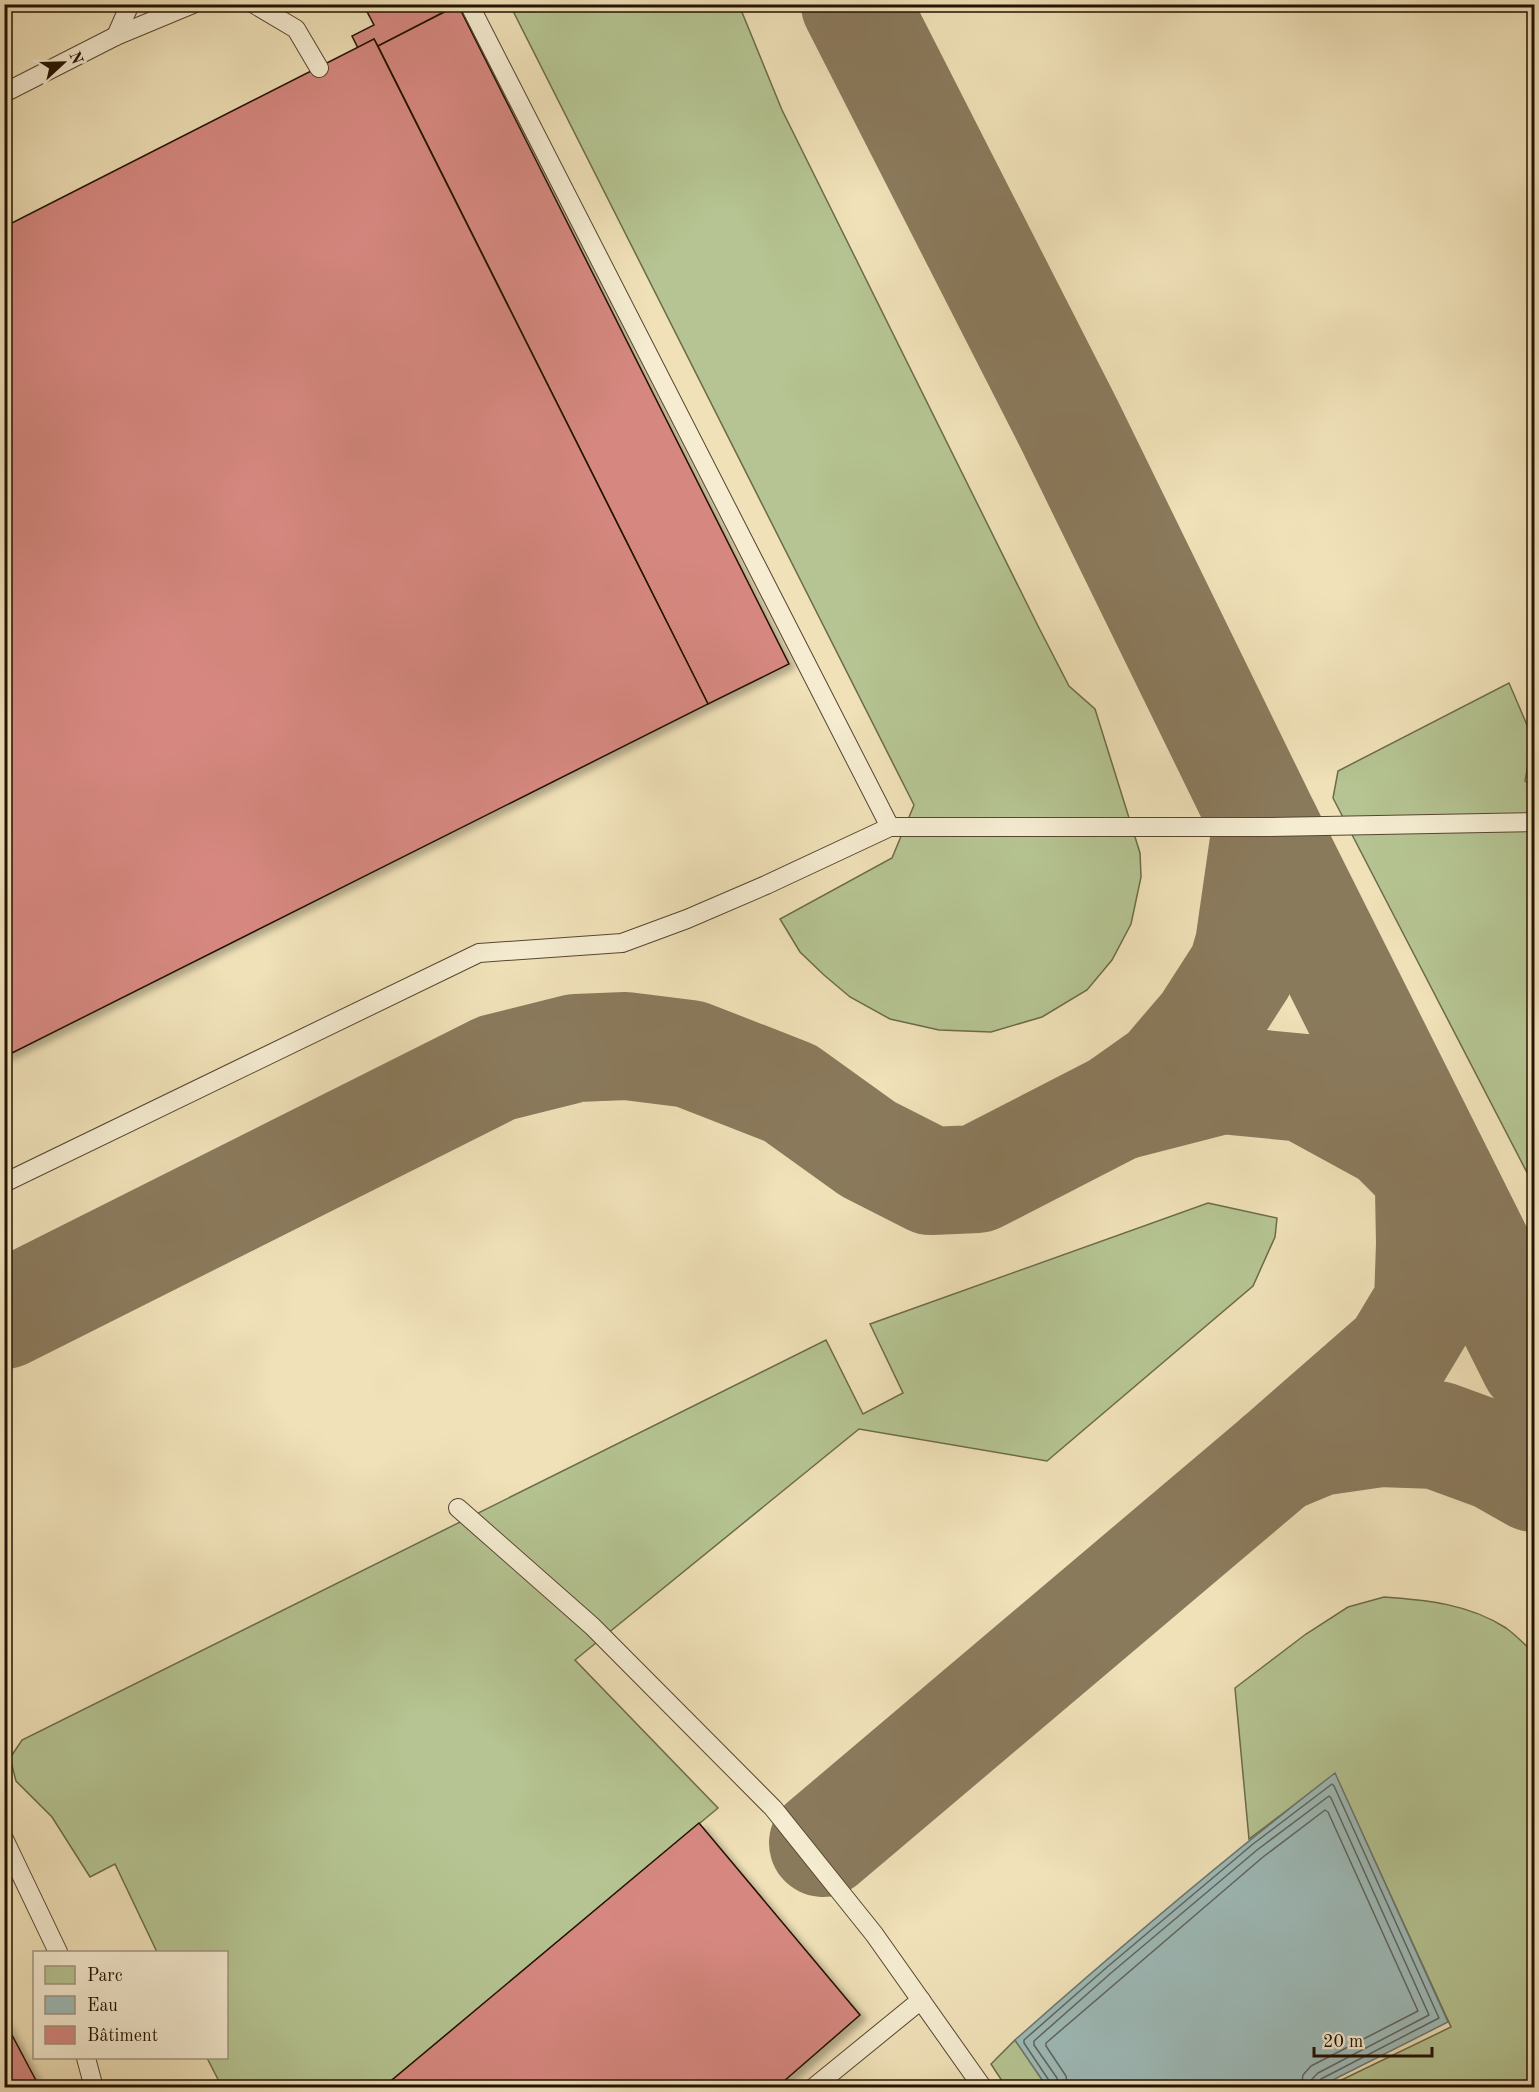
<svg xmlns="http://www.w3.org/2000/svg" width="1539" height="2092" font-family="'Old Standard TT',serif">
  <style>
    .green { fill: #b5c492; stroke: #6c6b4a; stroke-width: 1.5 }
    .water { fill: #9ebbb9; stroke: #6d776f; stroke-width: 1.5 }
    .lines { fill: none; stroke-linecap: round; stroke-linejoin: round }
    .shore { stroke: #60665d; stroke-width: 1.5 }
    .taxiway { stroke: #8a7a5c; stroke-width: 108 }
    .building { fill: #d68880; stroke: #231201; stroke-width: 1.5; filter: url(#shadow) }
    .service-casing { stroke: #56462f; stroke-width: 20 }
    .service { stroke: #f5ecd1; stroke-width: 18 }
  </style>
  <defs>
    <filter id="shadow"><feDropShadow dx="6" dy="4" stdDeviation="3" flood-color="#0004"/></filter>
  </defs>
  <rect width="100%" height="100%" fill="#f0e1b8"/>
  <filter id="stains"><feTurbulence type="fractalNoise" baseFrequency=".00333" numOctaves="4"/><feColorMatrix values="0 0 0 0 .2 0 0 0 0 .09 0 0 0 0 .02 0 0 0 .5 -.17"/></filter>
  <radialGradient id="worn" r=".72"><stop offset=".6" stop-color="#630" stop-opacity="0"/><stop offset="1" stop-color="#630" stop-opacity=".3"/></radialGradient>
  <!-- green -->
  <g class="green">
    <polygon points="510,5 739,5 782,110 1038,626 1069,686 1095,709 1140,853 1141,877 1131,924 1112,960 1087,990 1042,1017 991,1032 939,1030 890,1019 850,997 824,975 800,952 780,919 892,858 914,805"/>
    <polygon points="1509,683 1533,739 1525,781 1534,787 1534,1186 1333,798 1338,771"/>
    <polygon points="1208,1203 1277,1218 1275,1237 1253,1286 1047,1461 859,1429 575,1660 718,1808 386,2085 387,2087 222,2087 207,2058 226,2058 226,1952 157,1952 115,1864 90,1877 52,1817 16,1781 10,1758 22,1740 826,1340 863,1414 903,1393 870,1324"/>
    <path d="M1384,1597C1427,1600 1469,1604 1506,1628C1516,1635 1525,1645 1534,1653V2087H1327L1451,2027L1335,1774L1249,1839L1235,1688L1306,1634L1348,1607Z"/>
    <polygon points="1015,2040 1047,2087 1006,2087 991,2064"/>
  </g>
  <!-- water -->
  <path class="water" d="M1335,1773L1448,2022L1319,2087H1047L1015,2040C1119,1948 1225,1858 1335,1773Z"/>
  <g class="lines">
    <!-- shore -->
    <g class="shore">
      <polyline points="1051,2088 1050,2082 1024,2043 1024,2040 1106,1968 1253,1844 1332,1784 1334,1786 1439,2018 1321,2079 1318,2088"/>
      <polyline points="1059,2088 1057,2078 1034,2045 1034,2041 1111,1973 1257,1850 1329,1796 1331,1798 1429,2015 1318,2073 1312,2079 1310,2088"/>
      <polyline points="1068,2088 1066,2076 1046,2046 1046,2043 1263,1857 1325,1810 1328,1812 1418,2011 1311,2066 1303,2075 1301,2088"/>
    </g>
    <!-- taxiway -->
    <g class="taxiway">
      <polyline points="855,4 1069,424 1266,827 1534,1362"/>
      <polyline points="1117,1107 1222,1080 1305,1088 1391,1135 1435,1179"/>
      <polyline points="4,1315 496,1068 576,1048 626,1046 690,1054 790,1093 868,1149 931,1181 977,1179 1117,1107 1165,1073 1206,1025 1242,969 1249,945 1266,827"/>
      <polyline points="1277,1459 1318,1442 1380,1433 1437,1435 1497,1457 1534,1478"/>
      <polyline points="823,1843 1277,1459 1398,1353 1428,1303 1430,1244 1429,1189 1424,1163"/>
    </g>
  </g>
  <!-- building -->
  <g class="building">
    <polygon points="363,4 438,4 442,13 378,46 374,39 358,48 352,36 374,25"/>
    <polygon points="458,5 789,664 708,704 378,46"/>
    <polygon points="374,39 708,704 4,1057 4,227"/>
    <polygon points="699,1823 860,2015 776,2088 387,2088 386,2085"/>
    <polygon points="4,2020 40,2088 4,2088"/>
  </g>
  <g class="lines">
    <defs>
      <g id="service">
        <polyline points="254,4 296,29 319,68"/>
        <polyline points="469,4 890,827 1266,827 1534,822"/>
        <polyline points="116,36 130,4"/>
        <polyline points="4,93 116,36 193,4"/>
        <polyline points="4,1183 479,953 622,943 687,919 766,885 890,827"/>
        <polyline points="458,1508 592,1626 773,1808 874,1934 983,2088"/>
        <polyline points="4,1839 58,1952"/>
        <polyline points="86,2058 94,2088"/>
        <polyline points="813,2088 921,2000"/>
      </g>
    </defs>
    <!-- service casing -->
    <use href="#service" class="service-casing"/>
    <!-- service -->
    <use href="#service" class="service"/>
  </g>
  <!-- margin -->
  <rect width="1539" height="2092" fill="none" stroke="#f0e1b8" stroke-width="24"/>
  <rect x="6" y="6" width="1527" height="2080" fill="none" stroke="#231201" stroke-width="3"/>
  <rect x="12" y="12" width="1515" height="2068" fill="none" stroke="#231201" stroke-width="1.5"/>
  <!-- legend -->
  <rect x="33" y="1951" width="195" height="108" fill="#f5ecd1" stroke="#a1957e" stroke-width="1.5"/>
  <rect x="45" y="1966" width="30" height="18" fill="#b5c492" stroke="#a1957e" stroke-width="1.5"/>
  <text x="87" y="1981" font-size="18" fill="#231201">Parc</text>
  <rect x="45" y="1996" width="30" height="18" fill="#9ebbb9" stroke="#a1957e" stroke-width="1.5"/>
  <text x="87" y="2011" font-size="18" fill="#231201">Eau</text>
  <rect x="45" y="2026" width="30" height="18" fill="#d68880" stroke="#a1957e" stroke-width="1.5"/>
  <text x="87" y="2041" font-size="18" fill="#231201">Bâtiment</text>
  <!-- north arrow -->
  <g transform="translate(63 63) rotate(68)" stroke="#f5ecd1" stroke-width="4.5" paint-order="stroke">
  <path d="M0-4.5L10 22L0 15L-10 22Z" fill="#231201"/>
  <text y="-9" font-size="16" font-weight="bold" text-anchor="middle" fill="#231201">N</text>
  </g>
  <!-- scale -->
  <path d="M1314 2047v9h118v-9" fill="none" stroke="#231201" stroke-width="3"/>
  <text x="1323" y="2047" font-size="18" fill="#231201" stroke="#f5ecd1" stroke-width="4.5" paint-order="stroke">20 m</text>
  <rect width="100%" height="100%" filter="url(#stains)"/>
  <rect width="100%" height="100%" fill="url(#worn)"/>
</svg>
